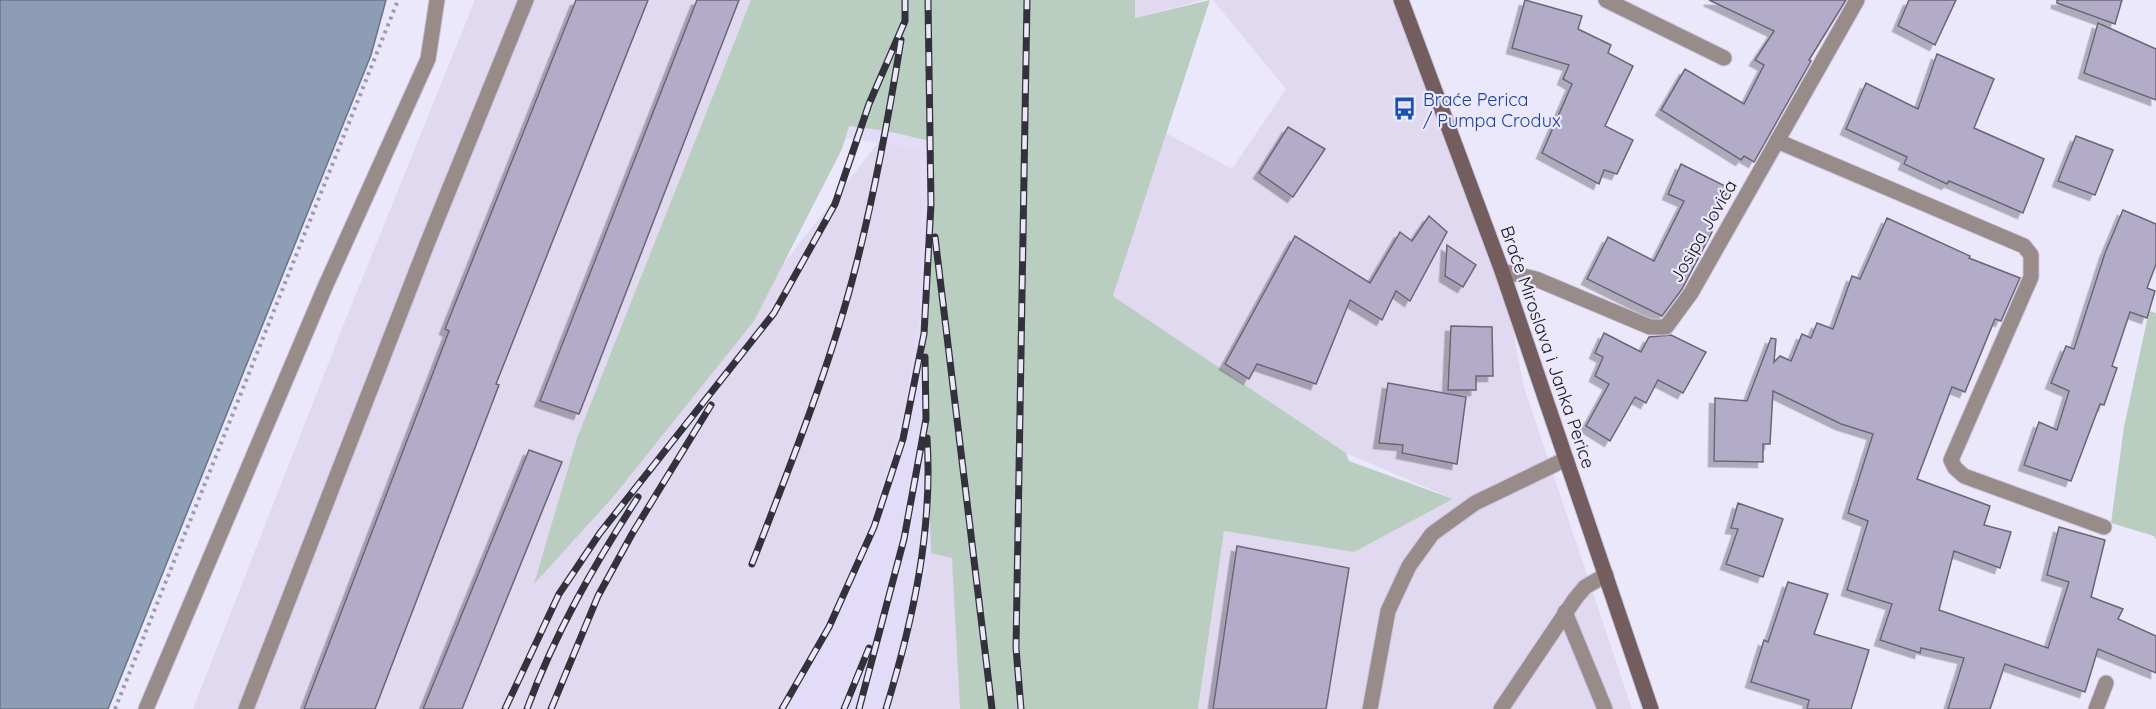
<svg xmlns="http://www.w3.org/2000/svg" width="2156" height="709" font-family="Quicksand,sans-serif">
  <style>
    .industrial { fill: #e0d9ef }
    .built { fill: #e2dcf8 }
    .green { fill: #b9cdc0 }
    .water { fill: #8d9db6; stroke: #697487; stroke-width: 1.5 }
    .building { fill: #b2acc8; stroke: #6a6678; stroke-width: 1.5; filter: url(#shadow) }
    .lines { fill: none; stroke-linecap: round; stroke-linejoin: round }
    .lane-casing { stroke: #c9c6d8; stroke-width: 17 }
    .street-casing { stroke: #c9c6d8; stroke-width: 17 }
    .secondary-casing { stroke: #c9c6d8; stroke-width: 17 }
    .path { stroke: #9e9baa; stroke-width: 4; stroke-dasharray: 3 4.5; stroke-linecap: butt }
    .lane { stroke: #9a8b8b; stroke-width: 15 }
    .street { stroke: #9a8b8b; stroke-width: 15 }
    .secondary { stroke: #735d5e; stroke-width: 15 }
    .rail-casing { stroke: #33323b; stroke-width: 7 }
    .rail { stroke: #ece8fc; stroke-width: 4.5; stroke-dasharray: 14; stroke-linecap: butt }
    .labels { text-anchor: middle; dominant-baseline: central; stroke-width: 4.5; stroke-linejoin: round; paint-order: stroke }
    .transit-label { font-size: 18px; fill: #164399; stroke: #ece8fc; text-anchor: start }
    .street-label { font-size: 18px; fill: #14131a; stroke: #ece8fc }
  </style>
  <defs>
    <filter id="shadow"><feDropShadow dx="-5.5" dy="5.5" stdDeviation="0" flood-color="#0004"/></filter>
  </defs>
  <rect width="100%" height="100%" fill="#ece8fc"/>
  <!-- industrial -->
  <g class="industrial">
    <polygon points="475,0 751,0 577,438 535,582 887,131 919,148 1027,709 193,709 345,321"/>
    <polygon points="1135,0 1203,0 1135,18"/>
    <polygon points="1213,0 1401,0 1502,271 1523,384 1632,709 1198,709 1224,531 1354,552 1453,499 1346,453 1113,296 1166,133 1232,169 1286,89"/>
  </g>
  <!-- built -->
  <polygon class="built" points="944,0 938,433 931,553 888,709 777,709 844,585 870,524 904,407 920,308 921,203 919,149 845,138 881,12"/>
  <!-- green -->
  <g class="green">
    <polygon points="751,0 1135,0 1135,18 1210,0 1113,296 1346,453 1349,461 1453,499 1354,552 1224,531 1198,709 960,709 952,558 931,553 924,334 931,204 930,141 887,131 849,126 842,149 754,321 613,497 534,584 577,438"/>
    <polygon points="2149,311 2156,313 2156,540 2154,536 2111,523 2124,427"/>
  </g>
  <!-- water -->
  <polygon class="water" points="0,0 386,0 371,55 108,709 0,709"/>
  <!-- building -->
  <g class="building">
    <polygon points="576,0 648,0 496,384 499,385 375,709 304,709 449,331 445,329"/>
    <polygon points="697,0 739,0 579,414 540,401"/>
    <polygon points="1525,0 1582,16 1578,29 1611,45 1608,53 1633,66 1605,126 1633,140 1617,174 1604,170 1599,184 1542,153 1572,84 1563,79 1569,65 1512,48"/>
    <polygon points="1709,0 1846,0 1809,60 1811,61 1754,162 1744,156 1741,160 1661,110 1685,69 1744,104 1764,65 1755,60 1774,31"/>
    <polygon points="1909,0 1956,0 1935,45 1898,26"/>
    <polygon points="2057,0 2122,0 2115,24 2057,3"/>
    <polygon points="2098,23 2156,49 2156,100 2084,73"/>
    <polygon points="1937,54 1994,79 1974,128 2044,159 2023,213 1949,181 1947,184 1904,164 1907,157 1846,129 1866,83 1918,109"/>
    <polygon points="1288,127 1325,149 1293,197 1259,173"/>
    <polygon points="2076,136 2113,150 2095,195 2058,181"/>
    <polygon points="1681,164 1729,188 1709,230 1712,232 1682,289 1662,316 1587,279 1608,237 1654,261 1684,201 1668,194"/>
    <polygon points="2123,210 2156,224 2156,264 2147,288 2155,291 2147,318 2130,312 2112,366 2117,368 2104,405 2100,404 2071,481 2024,465 2039,422 2057,430 2069,391 2051,383 2066,346 2074,349 2105,253"/>
    <polygon points="1429,216 1447,232 1410,301 1396,291 1382,320 1350,300 1316,384 1257,364 1249,379 1225,364 1295,236 1370,283 1400,232 1412,241"/>
    <polygon points="1887,218 1970,256 1969,258 2020,278 2001,321 1995,319 1965,392 1952,387 1917,479 1990,506 1984,525 2011,532 2000,568 1954,551 1939,610 2048,648 2069,582 2047,575 2059,527 2105,540 2091,597 2123,609 2118,619 2156,636 2156,673 2098,649 2085,692 2005,664 1990,709 1948,709 1964,658 1921,648 1920,653 1880,640 1892,604 1847,590 1868,521 1848,513 1873,434 1841,424 1773,391 1770,444 1763,444 1763,462 1714,461 1715,398 1747,401 1771,338 1776,339 1774,362 1780,356 1791,361 1802,334 1811,338 1817,323 1833,329 1852,276 1860,279"/>
    <polygon points="1447,245 1476,265 1463,287 1445,276"/>
    <polygon points="1451,326 1492,327 1493,376 1476,376 1476,390 1448,390"/>
    <polygon points="1604,333 1641,352 1649,337 1671,335 1706,352 1683,393 1658,380 1646,403 1635,397 1610,441 1586,426 1609,384 1595,376 1603,357 1595,353"/>
    <polygon points="1388,383 1466,397 1457,464 1402,453 1403,445 1379,443"/>
    <polygon points="529,450 562,462 462,709 423,709"/>
    <polygon points="1738,503 1783,519 1763,577 1726,564 1738,529 1731,528"/>
    <polygon points="1237,546 1349,568 1326,709 1213,709"/>
    <polygon points="1788,582 1828,594 1814,634 1869,650 1851,709 1807,709 1809,700 1751,682 1764,640 1768,642"/>
  </g>
  <g class="lines">
    <defs>
      <g id="lane">
        <polyline points="1606,0 1724,58"/>
        <polyline points="1565,612 1605,709"/>
        <polyline points="246,709 427,244 526,0"/>
        <polyline points="1370,709 1388,611 1409,566 1432,534 1475,503 1566,459"/>
        <polyline points="1501,709 1575,599 1585,587 1606,575"/>
        <polyline points="2096,709 2106,683"/>
      </g>
      <g id="street">
        <polyline points="1777,141 2024,246 2031,255 2031,277 1951,460 1955,468 1964,476 2104,527"/>
        <polyline points="1502,271 1536,279 1650,327 1666,327 1691,293 1857,0"/>
        <polyline points="146,709 325,287 428,59 437,0"/>
      </g>
      <polyline id="secondary" points="1401,0 1502,271 1651,709"/>
    </defs>
    <!-- lane casing -->
    <use href="#lane" class="lane-casing"/>
    <!-- street casing -->
    <use href="#street" class="street-casing"/>
    <!-- secondary casing -->
    <use href="#secondary" class="secondary-casing"/>
    <!-- path -->
    <polyline class="path" points="115,709 398,0"/>
    <!-- lane -->
    <use href="#lane" class="lane"/>
    <!-- street -->
    <use href="#street" class="street"/>
    <!-- secondary -->
    <use href="#secondary" class="secondary"/>
    <defs>
      <g id="rail">
        <polyline points="935,237 992,709"/>
        <path d="M752,564C788,471 826,377 852,281C873,202 888,121 901,40"/>
        <polyline points="505,709 559,594 600,533 774,313 835,204 869,104 905,21 905,0"/>
        <path d="M527,709C555,633 594,565 638,497"/>
        <polyline points="551,709 598,596 632,534 711,405"/>
        <polyline points="782,709 829,627 874,527 903,439 924,334 931,204 928,0"/>
        <polyline points="844,709 869,648"/>
        <polyline points="859,709 904,539 926,419 925,357"/>
        <path d="M886,709C913,620 933,531 927,438"/>
        <polyline points="1021,709 1016,648 1027,0"/>
      </g>
    </defs>
    <!-- rail casing -->
    <use href="#rail" class="rail-casing"/>
    <!-- rail -->
    <use href="#rail" class="rail"/>
  </g>
  <!-- icons -->
  <defs>
    <symbol id="bus-bare" viewBox="-9 -9 18 18"><path d="M-5-6H5V4H4V6H2V4H-2V6H-4V4H-5ZM-3.5-4V0h7V-4ZM-3.5 1.2v1.5H-2V1.2ZM2 1.2v1.5H3.5V1.2Z" fill="#1a4fb4" stroke="#ece8fc" stroke-width="2.5" paint-order="stroke"/></symbol>
  </defs>
  <g fill-rule="evenodd">
    <use href="#bus-bare" x="1388" y="92" width="33" height="33"/>
  </g>
  <g class="labels">
    <!-- transit labels -->
    <g class="transit-label">
      <text x="1423" y="99">Braće Perica<tspan x="1423" dy="21">/ Pumpa Crodux</tspan></text>
    </g>
    <!-- street labels -->
    <g class="street-label">
      <text transform="translate(1703 231) rotate(-60)">Josipa Jovića</text>
      <text transform="translate(1548 347) rotate(71)">Braće Miroslava i Janka Perice</text>
    </g>
  </g>
</svg>
